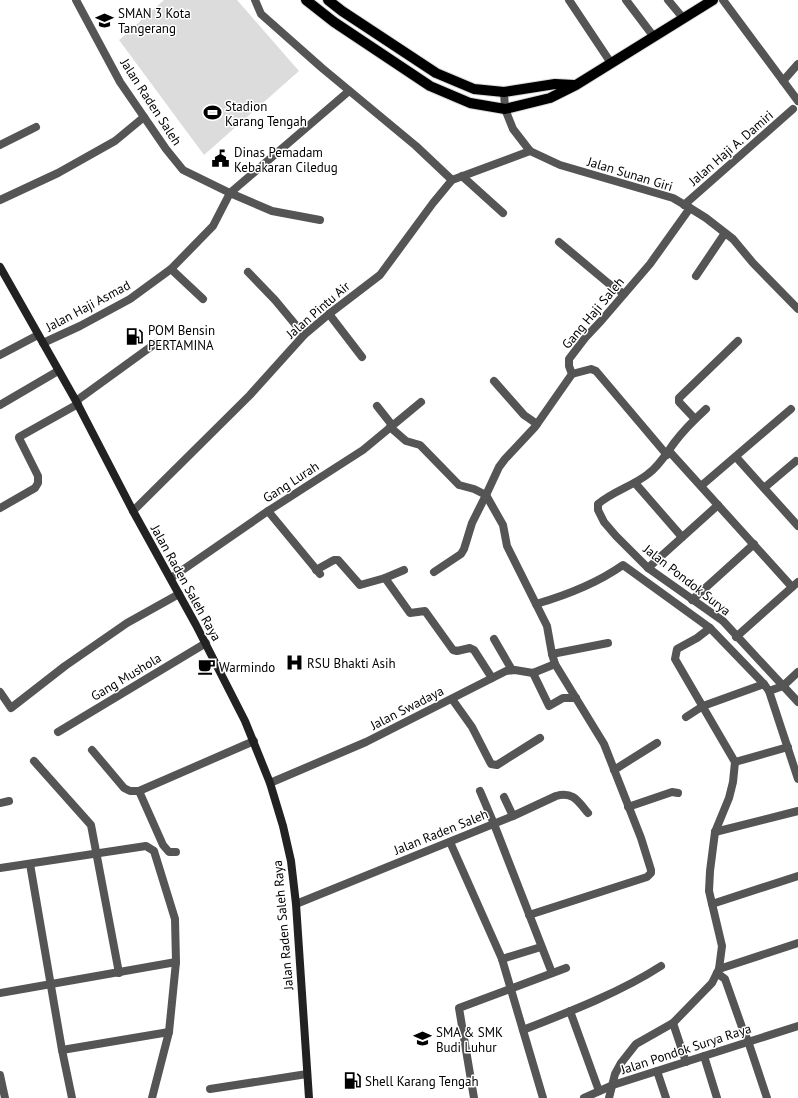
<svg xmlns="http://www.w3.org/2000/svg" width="798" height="1098" font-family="'PT Sans',sans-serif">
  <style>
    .green { fill: #dcdcdc }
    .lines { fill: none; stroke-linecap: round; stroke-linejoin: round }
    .primary-casing { stroke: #dbdbdb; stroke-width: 12 }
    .minor { stroke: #555; stroke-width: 8 }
    .tertiary { stroke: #555; stroke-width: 8 }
    .secondary { stroke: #222; stroke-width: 8 }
    .primary { stroke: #000; stroke-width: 10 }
    .labels { text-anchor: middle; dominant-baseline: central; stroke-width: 3; stroke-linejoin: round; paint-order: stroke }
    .poi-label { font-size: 13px; fill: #000; stroke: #fff; text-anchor: start }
    .street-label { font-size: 13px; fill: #000; stroke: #fff }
  </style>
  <rect width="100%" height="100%" fill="#fff"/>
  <!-- green -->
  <polygon class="green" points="164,0 237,0 299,71 204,155 119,40"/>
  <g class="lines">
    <defs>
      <g id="primary">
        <polyline points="306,0 334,22 430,86 470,103 505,109 550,98 576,85 713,0"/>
        <polyline points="328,0 342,11 436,73 474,89 504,92 555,84 574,85"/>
      </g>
    </defs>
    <!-- primary casing -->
    <use href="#primary" class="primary-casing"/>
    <!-- minor -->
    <g class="minor">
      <polyline points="76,0 120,82 166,149 183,170 230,193 272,211 320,220"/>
      <polyline points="255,0 261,14 322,68 416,146 452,180"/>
      <polyline points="569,0 611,63"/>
      <polyline points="626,0 654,37"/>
      <polyline points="668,0 683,18"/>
      <polyline points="723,0 798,101"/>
      <polyline points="783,81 798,64"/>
      <polyline points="0,145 36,127"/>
      <polyline points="462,176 503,213"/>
      <polyline points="0,200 58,173 115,141 144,117"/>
      <polyline points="684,205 793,109"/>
      <polyline points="559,242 608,283 624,294"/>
      <polyline points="171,269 203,299"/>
      <polyline points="248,272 275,300 304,335"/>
      <polyline points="696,276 725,233"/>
      <polyline points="329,314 362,357"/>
      <polyline points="43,343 80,326 130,299 171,269 213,226 230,193 349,91"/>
      <polyline points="0,355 38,335"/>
      <polyline points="572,374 591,369 596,371 667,455"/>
      <polyline points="494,381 524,415 537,424"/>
      <polyline points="76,401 156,343"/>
      <polyline points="0,405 58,371"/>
      <polyline points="377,406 392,425"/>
      <path d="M706,409C695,419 683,431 674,443C666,454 659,466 648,474C633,486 613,491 598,504V510L604,522L616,536L648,568L723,621L798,702"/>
      <polyline points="695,419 679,402 679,398 738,341"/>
      <polyline points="390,427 406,441 420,445 459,485 474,489 486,495 503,525 507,546 547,626 552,654 555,664 604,744 641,838 651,870 651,873 647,877 529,915"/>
      <polyline points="669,451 792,587"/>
      <polyline points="736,457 798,526"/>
      <polyline points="635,483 682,537"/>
      <polyline points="701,486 791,409"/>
      <polyline points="764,488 796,461"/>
      <polyline points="0,508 35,488 38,483 38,476 19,438 19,437 78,404"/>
      <polyline points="133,511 250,395 304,335 329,314 380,275 433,203 452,180 530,151"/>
      <polyline points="268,511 320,574"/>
      <polyline points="648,568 718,505"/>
      <polyline points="316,570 334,560 338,560 360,585 385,578 410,613 425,611 453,650 457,651 470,648 474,650 492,678"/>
      <polyline points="434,572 461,554 464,549 472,523 486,495 499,467 505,459 535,427 572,374 569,366 569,359 585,338 601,321 650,264 690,208"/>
      <polyline points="171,578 268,511 363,450 421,402"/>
      <polyline points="385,578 404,570"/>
      <polyline points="692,600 754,544"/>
      <path d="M536,604C567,595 596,584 623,565L710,628"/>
      <polyline points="736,637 798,582"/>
      <polyline points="494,639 512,670"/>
      <polyline points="552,654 608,643"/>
      <polyline points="533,673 549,706 563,698 576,698"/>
      <polyline points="769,691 783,686 798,672"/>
      <polyline points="0,692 11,708 65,666 127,623 179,594"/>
      <polyline points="452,699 472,727 491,764 497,765 540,738"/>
      <polyline points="686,717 703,706 764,684"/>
      <polyline points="58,732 206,643"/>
      <polyline points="92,750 124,788 130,791 139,791"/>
      <polyline points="34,761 91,825 119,973"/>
      <polyline points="735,762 788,747"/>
      <polyline points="614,770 657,743"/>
      <polyline points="270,783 366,742 506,671 515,670 533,673 555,664"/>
      <polyline points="480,791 494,824 552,973"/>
      <polyline points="504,797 513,816"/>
      <polyline points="0,803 9,801"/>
      <polyline points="628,807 672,792 678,793"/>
      <polyline points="715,832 798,811"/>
      <polyline points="450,842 502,959 543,1098"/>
      <polyline points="176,852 169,852 163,845 139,791 254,741"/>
      <polyline points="30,864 62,1050 72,1098"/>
      <polyline points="0,868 146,846 154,851 175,919 176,962 169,1032 152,1098"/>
      <path d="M296,904L513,816L556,796C573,791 578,801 588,813"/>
      <polyline points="712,904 798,876"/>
      <polyline points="502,959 541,947"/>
      <polyline points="719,969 798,943"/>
      <polyline points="717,973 725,979 743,1030 748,1041 767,1098"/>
      <polyline points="0,993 176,962"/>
      <polyline points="570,1011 599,1091"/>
      <polyline points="673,1023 686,1062"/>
      <path d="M523,1030C569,1012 621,992 661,966"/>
      <polyline points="62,1050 169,1032"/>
      <polyline points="704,1056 717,1098"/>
      <polyline points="657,1071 666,1098"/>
      <polyline points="0,1075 5,1098"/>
      <polyline points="210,1089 307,1074"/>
      <polyline points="474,1098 459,1008 566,968"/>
      <polyline points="584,1098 613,1085 798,1026"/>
      <polyline points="609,1098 615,1074 621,1063 636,1044 673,1023 712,983 719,969 722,946 709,891 710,871 715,832 729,798 733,782 735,762 675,659 677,649 697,638 710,628 764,684 769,691 798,779"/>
    </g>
    <!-- tertiary -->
    <polyline class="tertiary" points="504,92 505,109 513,129 530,151 560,165 673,198 690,208 706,218 733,239 753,263 798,309"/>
    <!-- secondary -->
    <polyline class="secondary" points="0,267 76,401 133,511 196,625 245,721 270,783 283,826 291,861 296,904 309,1098"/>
    <!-- primary -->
    <use href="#primary" class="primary"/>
  </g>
  <!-- icons -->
  <defs>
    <symbol id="school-bare" viewBox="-9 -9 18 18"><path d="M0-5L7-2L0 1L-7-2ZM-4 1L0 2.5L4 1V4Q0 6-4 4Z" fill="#000" stroke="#fff" stroke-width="2.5" paint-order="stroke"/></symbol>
    <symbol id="stadium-bare" viewBox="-9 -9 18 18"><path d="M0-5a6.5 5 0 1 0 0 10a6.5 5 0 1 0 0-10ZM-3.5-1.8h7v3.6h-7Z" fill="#000" stroke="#fff" stroke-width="2.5" paint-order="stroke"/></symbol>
    <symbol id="civic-bare" viewBox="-9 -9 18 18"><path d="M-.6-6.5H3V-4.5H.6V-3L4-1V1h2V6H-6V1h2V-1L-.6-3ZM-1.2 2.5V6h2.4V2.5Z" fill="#000" stroke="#fff" stroke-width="2.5" paint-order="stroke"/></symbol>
    <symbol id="fuel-bare" viewBox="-9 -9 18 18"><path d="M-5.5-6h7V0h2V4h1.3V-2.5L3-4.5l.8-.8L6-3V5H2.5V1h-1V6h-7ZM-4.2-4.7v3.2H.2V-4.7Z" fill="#000" stroke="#fff" stroke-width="2.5" paint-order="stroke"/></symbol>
    <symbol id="hospital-bare" viewBox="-9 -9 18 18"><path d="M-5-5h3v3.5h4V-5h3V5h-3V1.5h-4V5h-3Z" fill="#000" stroke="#fff" stroke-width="2.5" paint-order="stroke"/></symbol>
    <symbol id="cafe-bare" viewBox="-9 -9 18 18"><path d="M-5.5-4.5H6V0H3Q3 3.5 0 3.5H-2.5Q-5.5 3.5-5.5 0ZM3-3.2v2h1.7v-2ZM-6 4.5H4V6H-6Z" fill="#000" stroke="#fff" stroke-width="2.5" paint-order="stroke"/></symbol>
  </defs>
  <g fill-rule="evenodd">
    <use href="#school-bare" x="92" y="8" width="25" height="25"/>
    <use href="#stadium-bare" x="200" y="100" width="25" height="25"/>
    <use href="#civic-bare" x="208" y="146" width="25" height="25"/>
    <use href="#fuel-bare" x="122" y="324" width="25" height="25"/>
    <use href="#hospital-bare" x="282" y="650" width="25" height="25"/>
    <use href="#cafe-bare" x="194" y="654" width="25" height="25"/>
    <use href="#school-bare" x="410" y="1026" width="25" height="25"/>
    <use href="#fuel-bare" x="340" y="1068" width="25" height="25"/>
  </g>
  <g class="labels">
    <!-- poi labels -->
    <g class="poi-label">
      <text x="118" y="13">SMAN 3 Kota<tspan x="118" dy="15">Tangerang</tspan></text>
      <text x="225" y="106">Stadion<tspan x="225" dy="15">Karang Tengah</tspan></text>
      <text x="234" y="152">Dinas Pemadam<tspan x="234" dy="15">Kebakaran Ciledug</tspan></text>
      <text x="148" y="330">POM Bensin<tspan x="148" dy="15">PERTAMINA</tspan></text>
      <text x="307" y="663">RSU Bhakti Asih</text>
      <text x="219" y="667">Warmindo</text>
      <text x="436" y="1032">SMA &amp; SMK<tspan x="436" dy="15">Budi Luhur</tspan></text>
      <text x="365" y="1081">Shell Karang Tengah</text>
    </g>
    <!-- street labels -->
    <g class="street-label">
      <text transform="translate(151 102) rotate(57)">Jalan Raden Saleh</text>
      <text transform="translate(731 148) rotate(-41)">Jalan Haji A. Damiri</text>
      <text transform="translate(630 174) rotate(17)">Jalan Sunan Giri</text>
      <text transform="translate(88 306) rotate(-28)">Jalan Haji Asmad</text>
      <text transform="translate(318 310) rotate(-41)">Jalan Pintu Air</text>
      <text transform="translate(593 313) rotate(-50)">Gang Haji Saleh</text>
      <text transform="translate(291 482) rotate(-33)">Gang Lurah</text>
      <text transform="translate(687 580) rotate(38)">Jalan Pondok Surya</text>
      <text transform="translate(186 583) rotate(61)">Jalan Raden Saleh Raya</text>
      <text transform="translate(126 677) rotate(-31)">Gang Mushola</text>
      <text transform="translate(407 708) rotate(-27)">Jalan Swadaya</text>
      <text transform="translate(441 832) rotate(-22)">Jalan Raden Saleh</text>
      <text transform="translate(283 925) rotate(-95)">Jalan Raden Saleh Raya</text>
      <text transform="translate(686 1049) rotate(-18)">Jalan Pondok Surya Raya</text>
    </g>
  </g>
</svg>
